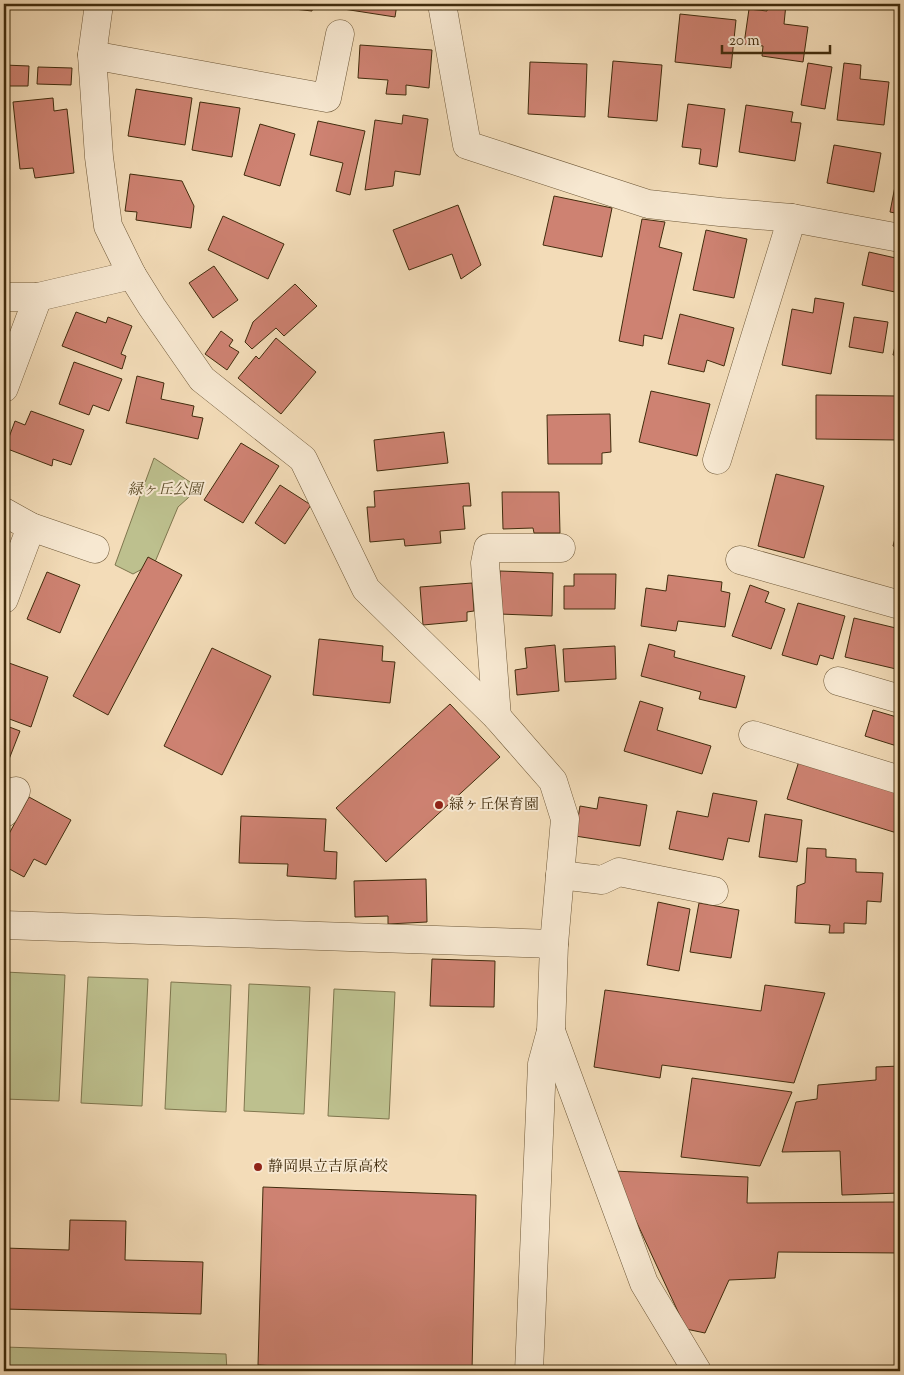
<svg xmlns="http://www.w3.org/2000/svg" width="904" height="1375" font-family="'Sorts Mill Goudy','Noto Serif JP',serif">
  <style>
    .green { fill: #bdc08e; stroke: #7f764e }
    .building { fill: #ce8272; stroke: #412c0d }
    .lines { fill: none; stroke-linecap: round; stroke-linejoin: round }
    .minor-casing { stroke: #6e5838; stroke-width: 29 }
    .minor { stroke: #f7e8d1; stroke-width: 28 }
    .poi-dot { fill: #8f2418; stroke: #f7e8d1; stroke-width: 2 }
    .labels { text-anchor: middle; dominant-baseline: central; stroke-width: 4; stroke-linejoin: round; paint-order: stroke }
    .park-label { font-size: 15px; font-style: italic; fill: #5a4a27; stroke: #f7e8d1 }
    .poi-label { font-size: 15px; fill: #412c0d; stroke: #f7e8d1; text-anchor: start }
  </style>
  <rect width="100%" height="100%" fill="#f3dcb8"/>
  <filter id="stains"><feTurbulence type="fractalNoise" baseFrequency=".004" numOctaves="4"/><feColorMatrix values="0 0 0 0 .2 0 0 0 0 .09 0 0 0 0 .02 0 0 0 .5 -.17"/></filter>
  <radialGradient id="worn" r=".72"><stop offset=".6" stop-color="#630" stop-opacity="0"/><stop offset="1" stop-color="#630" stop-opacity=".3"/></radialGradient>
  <!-- green -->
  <g class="green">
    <polygon points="154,458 199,488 178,507 155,562 133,574 115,565"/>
    <polygon points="5,972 65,975 59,1101 4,1099"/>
    <polygon points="88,977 148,979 142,1106 81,1103"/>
    <polygon points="171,982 231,985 226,1112 165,1109"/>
    <polygon points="249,984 310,987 304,1114 244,1111"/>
    <polygon points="334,989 395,992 389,1119 328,1116"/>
    <polygon points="4,1347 226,1354 227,1371 4,1371"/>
  </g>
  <!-- building -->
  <g class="building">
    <polygon points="276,4 313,4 312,11 276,7"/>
    <polygon points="337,4 397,4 395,17 337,8"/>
    <polygon points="768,4 786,4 784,24 808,27 803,62 762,56 763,46 744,44 749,9 767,11"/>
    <polygon points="680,14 736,20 731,68 675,62"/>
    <polygon points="360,45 432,50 429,88 406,85 406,95 386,94 388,80 358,78"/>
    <polygon points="613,61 662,65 657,121 608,117"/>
    <polygon points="530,62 587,64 585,117 528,114"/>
    <polygon points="808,63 832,67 825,109 801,105"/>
    <polygon points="844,63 861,65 860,79 889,82 884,125 837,120"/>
    <polygon points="4,65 29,66 28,86 4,86"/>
    <polygon points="38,67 72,68 71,85 37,84"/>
    <polygon points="136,89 192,98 185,145 128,136"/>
    <polygon points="53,98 54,111 67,109 74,173 35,178 33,168 20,169 13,102"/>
    <polygon points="200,102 240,108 232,157 192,150"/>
    <polygon points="688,104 725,109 717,167 699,164 701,149 682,147"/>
    <polygon points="746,105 793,112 791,122 801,123 795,161 739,152"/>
    <polygon points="403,115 428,119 420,175 395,171 393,186 365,190 375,120 402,124"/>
    <polygon points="318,121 365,131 350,195 336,191 343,163 310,155"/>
    <polygon points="260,124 295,134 280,186 244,175"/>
    <polygon points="834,145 881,153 874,192 827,183"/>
    <polygon points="130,174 182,181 194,206 191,228 136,220 137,212 125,211"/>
    <polygon points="897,176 900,177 900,214 890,212"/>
    <polygon points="554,196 612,208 602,257 543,245"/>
    <polygon points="458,205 481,265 461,279 452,254 409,270 393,230"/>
    <polygon points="223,216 284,244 268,279 208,250"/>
    <polygon points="642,219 665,222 659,247 682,253 662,339 644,335 643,346 619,341"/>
    <polygon points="706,230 747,239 734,298 693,290"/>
    <polygon points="869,252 900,259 900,268 895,292 862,285"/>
    <polygon points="214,266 238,300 213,318 189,283"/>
    <polygon points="295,284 317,306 284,336 276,328 252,349 245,342 253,322"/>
    <polygon points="815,298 844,303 831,374 782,365 792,309 813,313"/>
    <polygon points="76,312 106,323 108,317 132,326 121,354 126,356 122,369 62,346"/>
    <polygon points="680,314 734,328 724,366 707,360 704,372 668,364"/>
    <polygon points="854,317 888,322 883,353 849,347"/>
    <polygon points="900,324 900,356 893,355"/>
    <polygon points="221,331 233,340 229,346 239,352 227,370 205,354"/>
    <polygon points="276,338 316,372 281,414 238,378 256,356 259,359"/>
    <polygon points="74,362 122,379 109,411 93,405 89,415 59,404"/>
    <polygon points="137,376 164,383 161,399 194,406 192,416 203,418 198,439 126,423"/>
    <polygon points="651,391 710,404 697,456 639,442"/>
    <polygon points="816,395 898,396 898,440 816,439"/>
    <polygon points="31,411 84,430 71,465 53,459 52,466 5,448 15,421 25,425"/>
    <polygon points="610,414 611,452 602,453 602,464 548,464 547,415"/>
    <polygon points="444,432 448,463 377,471 374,440"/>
    <polygon points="241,443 279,466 243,523 204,500"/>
    <polygon points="776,474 824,486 804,558 758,546"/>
    <polygon points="469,483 471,506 463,506 465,529 440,531 441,543 405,546 404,539 370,542 367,507 375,507 374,491"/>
    <polygon points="280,485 311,505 285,544 255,523"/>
    <polygon points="502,492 559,492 560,533 534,533 533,528 503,529"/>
    <polygon points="900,519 900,548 893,546"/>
    <polygon points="148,557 182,575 108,715 73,696"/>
    <polygon points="500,571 553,573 552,616 499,614"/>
    <polygon points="47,572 80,585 60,633 27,619"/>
    <polygon points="574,574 616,574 615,609 564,609 564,586 574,586"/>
    <polygon points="668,575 722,582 721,591 730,593 725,627 678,621 676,631 641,626 646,588 666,591"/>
    <polygon points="472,583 474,611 467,612 467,621 423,625 420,587"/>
    <polygon points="750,585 769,592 765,602 785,609 771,649 732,636"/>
    <polygon points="798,603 845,616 833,659 820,655 817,665 782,655"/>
    <polygon points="854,618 900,629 900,648 896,669 845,657"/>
    <polygon points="319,639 383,646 382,661 395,662 390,703 313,695"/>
    <polygon points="649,644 675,651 674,657 745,676 736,708 699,699 701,692 641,676"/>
    <polygon points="555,645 559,691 517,695 515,670 527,668 525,648"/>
    <polygon points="615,646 616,679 565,682 563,649"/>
    <polygon points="212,648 271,676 222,775 164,746"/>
    <polygon points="9,663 48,677 31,727 4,717 8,703 4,702 4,676"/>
    <polygon points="640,701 663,708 657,730 711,746 702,774 624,751"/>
    <polygon points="450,704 500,757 386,862 336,808"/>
    <polygon points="873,710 900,718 900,747 865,736"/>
    <polygon points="4,725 20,731 6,767 4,766"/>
    <polygon points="799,761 900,792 900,834 787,799"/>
    <polygon points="713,793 757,801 749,842 728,838 723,860 669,849 677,811 708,817"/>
    <polygon points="29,797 71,820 46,865 34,859 24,877 4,866 4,843"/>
    <polygon points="599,797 647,805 640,846 575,836 580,806 597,809"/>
    <polygon points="765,814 802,820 797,862 759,857"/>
    <polygon points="241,816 326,819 324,851 337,852 336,879 287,876 288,864 239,863"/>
    <polygon points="807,848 826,849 826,857 856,859 856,872 883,873 881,902 867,901 866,924 844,923 844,933 829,933 830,925 795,923 797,886 805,883"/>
    <polygon points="426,879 427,922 388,924 388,916 355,917 354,881"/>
    <polygon points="658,902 690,909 679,971 647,965"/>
    <polygon points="699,903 739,910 731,958 690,952"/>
    <polygon points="432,959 495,961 494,1007 430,1006"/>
    <polygon points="765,985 825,993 794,1083 662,1065 660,1078 594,1067 605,990 761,1011"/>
    <polygon points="900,1066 900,1193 842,1195 840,1151 782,1152 796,1102 817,1099 818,1085 876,1080 876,1067"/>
    <polygon points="692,1078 792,1092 760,1166 681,1157"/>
    <polygon points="613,1171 748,1177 747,1203 900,1202 900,1253 778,1252 775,1278 729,1280 705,1333 686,1329"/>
    <polygon points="263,1187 476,1195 472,1371 365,1371 258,1365"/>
    <polygon points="70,1220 126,1221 125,1260 203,1262 201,1314 4,1309 4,1248 69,1250"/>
    <polygon points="575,1367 589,1371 573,1371"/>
  </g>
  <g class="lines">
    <defs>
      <g id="minor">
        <polyline points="99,4 92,55 99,157 108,226 132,275 152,307 202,379 303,459 366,589 497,717 553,781 565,819 554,944 551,1031 542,1064 529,1371"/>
        <polyline points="442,4 467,145 648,204 720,212 792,218 900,238"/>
        <polyline points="92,55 327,98 340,34"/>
        <polyline points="4,297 38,297 132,275"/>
        <polyline points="4,388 38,297"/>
        <polyline points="717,460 792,218"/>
        <polyline points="4,512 31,527 95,549"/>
        <polyline points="740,560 900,605"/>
        <polyline points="4,599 31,527"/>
        <polyline points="838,681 900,699"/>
        <polyline points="497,717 485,563 488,548 561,548"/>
        <polyline points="753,735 900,780"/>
        <polyline points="4,813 16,791"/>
        <polyline points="560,875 602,880 619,872 714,891"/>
        <polyline points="4,925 554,944"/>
        <polyline points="551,1031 644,1283 697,1371"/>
      </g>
    </defs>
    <!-- minor casing -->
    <use href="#minor" class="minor-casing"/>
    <!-- minor -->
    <use href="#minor" class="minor"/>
  </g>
  <!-- markers -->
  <g class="poi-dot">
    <circle cx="439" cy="805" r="5"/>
    <circle cx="258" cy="1167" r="5"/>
  </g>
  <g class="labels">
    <!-- park labels -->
    <g class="park-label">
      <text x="165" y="490">緑ヶ丘公園</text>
    </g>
    <!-- poi labels -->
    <g class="poi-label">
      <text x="449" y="805">緑ヶ丘保育園</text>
      <text x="268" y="1167">静岡県立吉原高校</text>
    </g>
  </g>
  <!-- margin -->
  <rect width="904" height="1375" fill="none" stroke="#f3dcb8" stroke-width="20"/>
  <rect x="5" y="5" width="894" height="1365" fill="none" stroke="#412c0d" stroke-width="2.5"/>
  <rect x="10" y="10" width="884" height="1355" fill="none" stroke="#412c0d"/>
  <!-- scale -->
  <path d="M722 45v8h108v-8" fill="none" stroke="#412c0d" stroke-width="2.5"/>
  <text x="729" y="45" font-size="15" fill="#412c0d" stroke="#f7e8d1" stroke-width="4" paint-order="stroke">20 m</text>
  <rect width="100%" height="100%" filter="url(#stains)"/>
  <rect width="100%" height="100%" fill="url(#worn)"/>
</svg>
